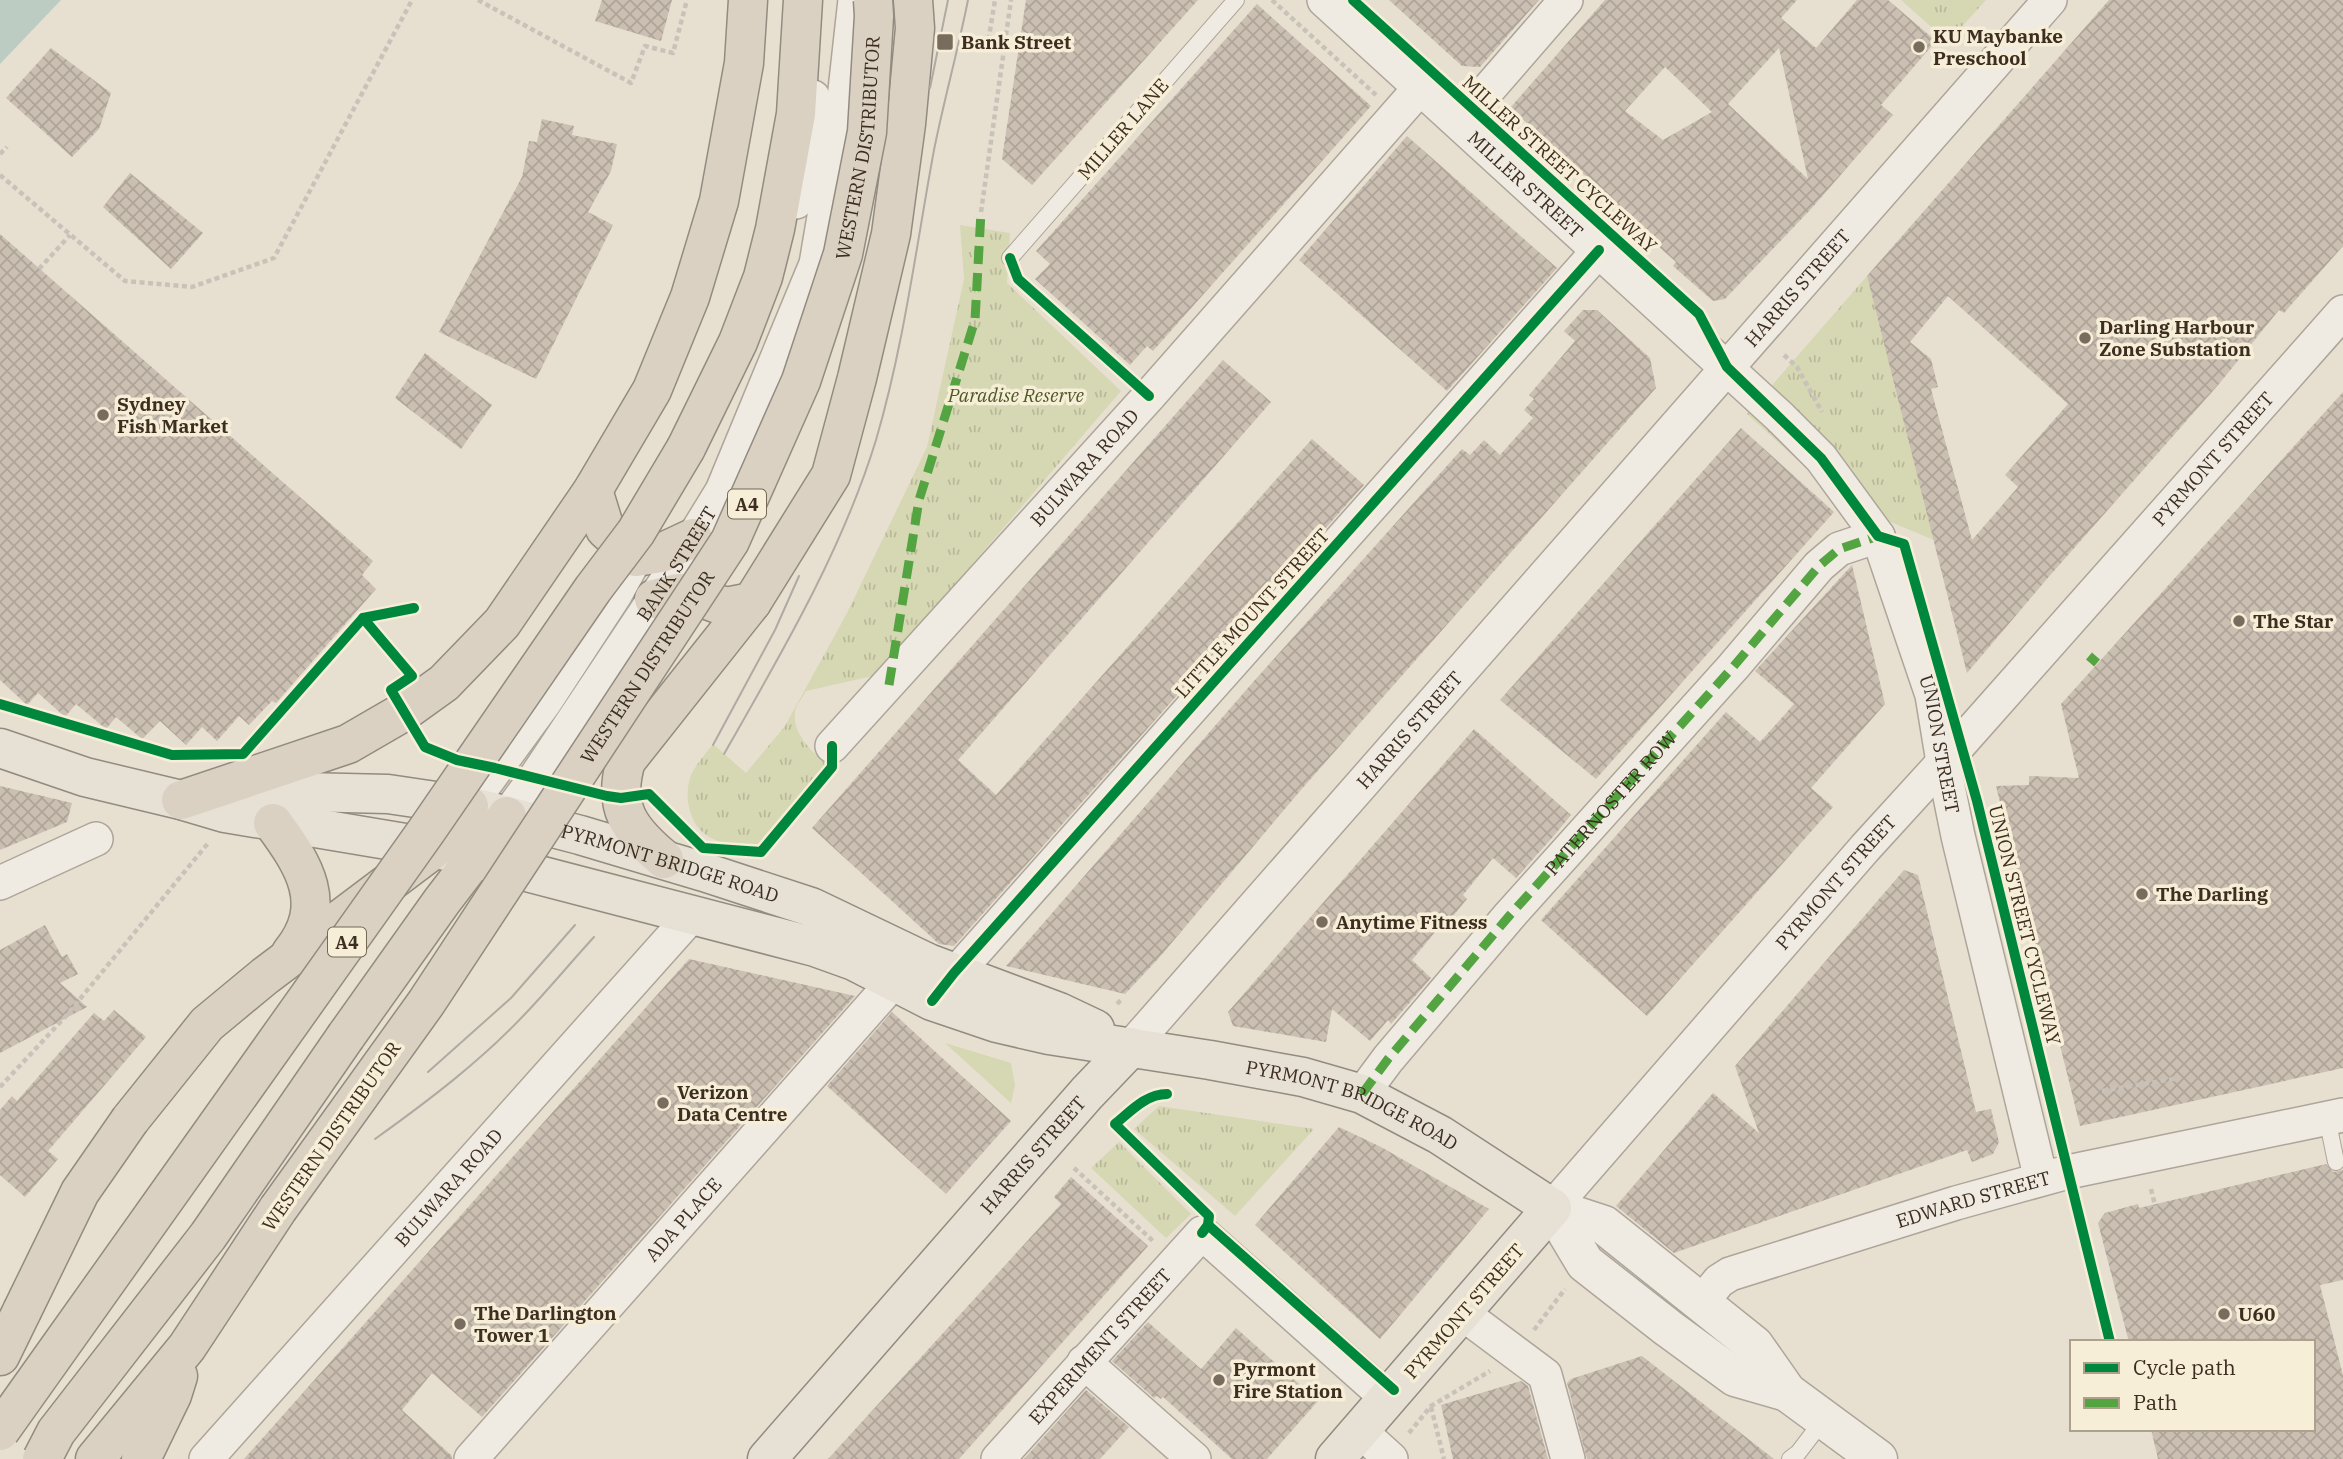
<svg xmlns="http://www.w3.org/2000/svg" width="2343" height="1459" font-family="'IBM Plex Serif',serif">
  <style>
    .grass { fill: #d6d7b3 }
    .park { fill: url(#park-tufts) }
    .water { fill: #bcccc2 }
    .building { fill: url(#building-cross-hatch); fill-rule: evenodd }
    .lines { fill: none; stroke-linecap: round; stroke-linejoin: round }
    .service-casing { stroke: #ada599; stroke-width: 18 }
    .minor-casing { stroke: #ada599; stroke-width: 36 }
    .tertiary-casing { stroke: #ada599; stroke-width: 41 }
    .primary-casing { stroke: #928b80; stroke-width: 41 }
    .motorway-casing { stroke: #928b80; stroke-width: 41 }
    .path { stroke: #c8c2b9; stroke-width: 4.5; stroke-dasharray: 5 3.5; stroke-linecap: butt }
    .service { stroke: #efebe3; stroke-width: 16 }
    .minor { stroke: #efebe3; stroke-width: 33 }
    .tertiary { stroke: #efebe3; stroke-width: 38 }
    .primary { stroke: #e6e1d4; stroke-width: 38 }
    .motorway { stroke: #dad1c2; stroke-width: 38 }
    .tram { stroke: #afaaa2; stroke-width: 2 }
    .motorway-bridge-casing { stroke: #928b80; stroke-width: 41; stroke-linecap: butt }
    .motorway-bridge { stroke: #dad1c2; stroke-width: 38 }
    .quiet { stroke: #54a441; stroke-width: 9; stroke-dasharray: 18 9; stroke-linecap: butt }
    .cycleway-casing { stroke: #f7eed8; stroke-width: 15 }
    .cycleway { stroke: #00873e; stroke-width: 10 }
    .poi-dot { fill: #786c5e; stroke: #f7eed8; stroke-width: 2.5 }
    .labels { text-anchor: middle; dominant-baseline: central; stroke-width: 7; stroke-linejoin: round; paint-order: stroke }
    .shield { fill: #f7eed8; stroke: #756857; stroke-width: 2 }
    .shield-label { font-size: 18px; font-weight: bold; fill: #3d2e20 }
    .poi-label { font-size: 19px; font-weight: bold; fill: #3d2e20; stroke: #f7eed8; text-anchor: start }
    .street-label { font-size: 19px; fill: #3d2e20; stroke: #f7eed8 }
    .park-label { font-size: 19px; font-style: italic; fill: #4d5a26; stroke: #f7eed8 }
  </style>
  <defs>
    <pattern id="park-tufts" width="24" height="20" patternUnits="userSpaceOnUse" patternTransform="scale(1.75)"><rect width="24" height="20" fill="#d6d7b3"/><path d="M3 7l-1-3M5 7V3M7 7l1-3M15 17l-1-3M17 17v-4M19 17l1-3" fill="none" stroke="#b9b99a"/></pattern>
    <pattern id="building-cross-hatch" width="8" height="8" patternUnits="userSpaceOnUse" patternTransform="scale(1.75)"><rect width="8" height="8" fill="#cbbfb2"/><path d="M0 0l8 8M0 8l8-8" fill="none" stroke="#afa499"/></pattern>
  </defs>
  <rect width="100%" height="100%" fill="#e7e0d1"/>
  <!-- grass -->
  <polygon class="grass" points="945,1043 1011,1063 1015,1085 1011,1103"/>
  <!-- park -->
  <g class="park">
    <polygon points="1901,0 1986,0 1948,42"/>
    <path d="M960,225L1010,233L1007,283L1121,391L877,675L806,691C803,697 796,705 795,712C792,734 812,751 826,764L758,847C724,845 694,842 688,802C687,792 688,780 693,771C699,761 706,753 713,744L746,773L785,726L847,613L927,447L964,279Z"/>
    <polygon points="1867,276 1934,540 1893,523 1850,508 1747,414"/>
    <polygon points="1159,1106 1314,1129 1235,1216 1134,1129"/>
    <polygon points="1119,1142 1191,1214 1166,1238 1091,1168"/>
  </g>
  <!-- water -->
  <polygon class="water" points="0,0 61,0 0,64"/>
  <!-- building -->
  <g class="building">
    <polygon points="602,0 672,0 661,41 595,21"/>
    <polygon points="1026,0 1198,0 1032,185 1002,159"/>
    <polygon points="1389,0 1539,0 1480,67 1462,66"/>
    <path d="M1605,0H1797L1781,18L1816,48L1857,0H1888L1936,41L1881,105L1893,115L1811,209L1725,299L1713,301L1673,266L1676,262L1597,192L1600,189L1510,108ZM1779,48L1808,179L1728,104ZM1665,67L1712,112L1663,140L1625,111Z"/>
    <path d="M2109,0H2343V246L2284,313L2279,310L2219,384L2046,580L1967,673L1867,276ZM1948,296L2068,404L2005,475L2018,487L1972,540L1931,389L1938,387L1931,359L1910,342Z"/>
    <polygon points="1257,4 1371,106 1153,351 1147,346 1130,365 1035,279 1050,264 1036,251"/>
    <polygon points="51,48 111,93 99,129 72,157 6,98"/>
    <polygon points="542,119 574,126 572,135 617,144 611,171 588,212 613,225 536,379 439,332 522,177 529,141 537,142"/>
    <polygon points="1407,136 1557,268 1447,391 1299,260"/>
    <polygon points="130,173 203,233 171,269 103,207"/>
    <polygon points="0,234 373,561 362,575 376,589 276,703 272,701 249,725 239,716 217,741 202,727 186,745 160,721 142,739 116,717 106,729 76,704 65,717 38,693 27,705 0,680"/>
    <polygon points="1583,310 1597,310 1650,358 1656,388 1300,791 1158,959 1125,994 1006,966 1254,681 1462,449 1470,455 1484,440 1500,455 1533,418 1524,410 1534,399 1529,395 1575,341 1564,331"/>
    <polygon points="425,353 492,405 461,449 395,398"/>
    <polygon points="1223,360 1271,402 958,760 996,795 1312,439 1364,485 954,946 939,944 812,828"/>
    <polygon points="2343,392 2343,1068 2080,1126 1996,786 2029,785 2029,776 2079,778 2061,704"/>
    <polygon points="1741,428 1834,512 1596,779 1500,700"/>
    <polygon points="1852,565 1885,704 1811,788 1833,807 1647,1016 1541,920 1726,712 1760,742 1794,704 1755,671"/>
    <polygon points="1474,729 1571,815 1552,838 1516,878 1493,858 1463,895 1467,899 1444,927 1441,925 1412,960 1431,978 1391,1024 1388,1020 1370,1041 1332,1009 1326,1042 1233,1026 1228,1012"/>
    <polygon points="0,786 72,803 67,822 0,850"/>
    <polygon points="1904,870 1918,875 1976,1112 1991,1109 1999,1142 1993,1154 1972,1162 1967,1150 1674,1253 1616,1206 1713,1093 1759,1133 1735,1066"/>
    <polygon points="45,925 62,957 67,954 78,974 60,983 87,1007 0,1053 0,950"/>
    <polygon points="689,959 855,996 482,1417 432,1373 402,1410 452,1456 452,1459 244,1459"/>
    <polygon points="114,1010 146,1037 48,1151 58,1159 25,1197 0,1175 0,1110 12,1096 17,1101 94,1013 104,1021"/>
    <polygon points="892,1012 1011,1121 946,1194 827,1086"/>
    <polygon points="1339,1127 1381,1147 1489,1209 1380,1339 1255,1225"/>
    <polygon points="2326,1164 2333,1172 2343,1170 2343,1280 2320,1285 2343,1375 2343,1459 2158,1459 2151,1429 2313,1429 2313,1342 2129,1342 2098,1223 2105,1213 2138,1204 2139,1208"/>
    <polygon points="1071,1177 1148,1246 959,1459 828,1459 1061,1204 1054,1197"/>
    <polygon points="1148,1322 1201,1369 1236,1328 1318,1401 1267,1459 1232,1459 1163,1397 1161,1399 1157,1396 1154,1398 1112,1361"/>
    <polygon points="1642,1356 1774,1459 1587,1459 1567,1383 1571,1379"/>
    <polygon points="1521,1381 1528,1386 1548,1459 1453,1459 1441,1405"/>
    <polygon points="1086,1390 1129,1427 1100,1459 1024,1459"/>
  </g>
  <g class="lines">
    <defs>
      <g id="service">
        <polyline points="1010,258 1236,0"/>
        <polyline points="2327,1118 2336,1162"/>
        <polyline points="1790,1459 1798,1453 1824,1419"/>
      </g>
      <g id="minor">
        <path id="s1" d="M1324,0L1779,416L1821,458L1878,536L1932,695L1943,762L1958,836L2041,1179"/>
        <polyline points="1460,122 1566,0"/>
        <polyline points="796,202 810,148 813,97"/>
        <path id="s2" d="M832,746L1149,396L1420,88"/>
        <polyline points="469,806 545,702 615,595 642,546"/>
        <path id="s3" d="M507,816L535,778L671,574L722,491L816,264L844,99L855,0"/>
        <polyline points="0,883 96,839"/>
        <polyline points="940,991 1599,250"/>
        <path id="s4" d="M1131,1047L2050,0"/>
        <polyline points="1362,1094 1388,1059 1510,915 1733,667 1819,566 1839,549 1878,536"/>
        <path id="s5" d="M1552,1208L1865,848L1959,745L2343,312"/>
        <path id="s6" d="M1701,1303L1719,1281L1730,1274L1956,1203L2068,1172L2343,1115"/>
        <polyline points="1462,1313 1545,1375 1568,1459"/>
        <polyline points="1084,1362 1194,1459"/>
        <polyline points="1359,1430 1391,1459"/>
        <path id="s7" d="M206,1459L692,915"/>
        <path id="s8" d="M471,1459L895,980"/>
        <path id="s9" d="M998,1459L1202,1233L1387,1398"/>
      </g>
      <g id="tertiary">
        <polyline points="1552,1208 1604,1225 1754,1345 1787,1392 1878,1459"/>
        <polyline points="1552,1208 1585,1263 1668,1328 1735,1377 1787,1392"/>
      </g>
      <g id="primary">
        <path id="s10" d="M0,748L85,777L181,800L225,813L435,848L815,947L854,961L932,1001L997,1023L1049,1035L1210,1060L1303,1077L1362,1094L1440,1135L1552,1208L1335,1459"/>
        <path id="s11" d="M213,797L303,792L388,794L469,806L580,835L704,872L811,907L928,963L1059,1012L1095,1029"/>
        <path id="s12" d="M767,1459L1087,1093L1131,1047"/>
      </g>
      <g id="motorway">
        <polyline points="686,448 738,342 763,277 775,229 796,114 803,0"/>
        <polyline points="593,490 605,529 636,557 661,553 693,538"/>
        <polyline points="654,599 678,593 688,593 726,607 752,602"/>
        <polyline points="181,800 348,744 405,711 444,683 502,623 593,490 652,390 690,297 719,201 744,63 748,0"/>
        <path d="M273,823C304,865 330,905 291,953"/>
        <path d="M664,859C629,830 612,807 626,761L752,602L831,475L857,378L891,234L906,124L915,28L913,0"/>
        <polyline points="346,1036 442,901 507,816"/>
        <polyline points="130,1120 207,1024 265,976 435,848 469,806"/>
        <polyline points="0,1356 22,1311"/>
        <polyline points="95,1459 187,1347 278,1209"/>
        <polyline points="141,1459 172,1395 178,1376"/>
      </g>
    </defs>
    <!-- service casing -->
    <use href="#service" class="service-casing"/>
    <!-- minor casing -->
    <use href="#minor" class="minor-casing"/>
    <!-- tertiary casing -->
    <use href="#tertiary" class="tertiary-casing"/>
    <!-- primary casing -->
    <use href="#primary" class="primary-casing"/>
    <!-- motorway casing -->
    <use href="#motorway" class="motorway-casing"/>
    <!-- path -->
    <g class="path">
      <polyline points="478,0 631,83 645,46 673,53 687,0"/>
      <polyline points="1272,0 1376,95"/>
      <polyline points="966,39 988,43 995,0"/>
      <polyline points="0,154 7,147"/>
      <polyline points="0,175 125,281 192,287 274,258 412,0"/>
      <polyline points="981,212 1011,0"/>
      <polyline points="39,269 70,235"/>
      <polyline points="1784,355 1797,367 1822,412"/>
      <polyline points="1117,1004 1122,999"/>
      <polyline points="0,1087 66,1016 209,842"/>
      <polyline points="2102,1091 2179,1078"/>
      <polyline points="1074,1168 1153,1241"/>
      <polyline points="2151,1189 2156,1209"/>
      <polyline points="1534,1330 1565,1289"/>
      <polyline points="1431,1407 1444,1459"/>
      <polyline points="1409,1433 1431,1406 1490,1371"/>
    </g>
    <!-- service -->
    <use href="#service" class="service"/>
    <!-- minor -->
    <use href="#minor" class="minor"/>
    <!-- tertiary -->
    <use href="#tertiary" class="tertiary"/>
    <!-- primary -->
    <use href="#primary" class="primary"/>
    <!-- motorway -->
    <use href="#motorway" class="motorway"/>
    <!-- tram -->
    <g class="tram">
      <polyline points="930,88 948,0"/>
      <polyline points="713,745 775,630 799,576"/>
      <path d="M724,754C781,654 842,551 876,440C904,345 916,247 934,150C944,100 958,50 968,0"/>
      <polyline points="428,1072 511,998 575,925"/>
      <path d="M375,1139C428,1101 481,1061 525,1014C549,989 571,962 594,937"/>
    </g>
    <defs>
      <g id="motorway-bridge">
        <path id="s13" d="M278,1209L426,1003L730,541L801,381L843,254L867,132L874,16L873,0"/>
        <polyline points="22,1311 80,1192 130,1120"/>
        <polyline points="0,1431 427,830 593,589 636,532 686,448"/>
        <polyline points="42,1459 56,1432 208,1236 346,1036"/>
      </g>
    </defs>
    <!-- motorway-bridge casing -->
    <use href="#motorway-bridge" class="motorway-bridge-casing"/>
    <!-- motorway-bridge -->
    <use href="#motorway-bridge" class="motorway-bridge"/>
    <!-- quiet -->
    <g class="quiet">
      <polyline points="2089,656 2097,663"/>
      <polyline points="889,685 919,500 975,320 981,212"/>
      <path id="s14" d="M1362,1094L1388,1059L1510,915L1733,667L1819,566L1839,549L1878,536L1876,533"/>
    </g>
    <defs>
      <g id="cycleway">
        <polyline points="1353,0 1699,314 1727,367 1821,458 1878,536 1904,544 1977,801 2110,1342"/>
        <polyline points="1010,258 1018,279 1149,396"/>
        <polyline points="363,618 412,676 391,690 425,747 457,760 495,768 607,796 621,798 649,794 703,848 761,852 832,767 832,746"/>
        <polyline points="0,704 172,755 243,754 363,618 414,608"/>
        <polyline points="932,1001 954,973 1599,250"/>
        <path d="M1167,1094C1146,1094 1131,1111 1115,1124L1209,1216L1208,1225L1202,1233"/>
        <polyline points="1208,1225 1394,1390"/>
      </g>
    </defs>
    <!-- cycleway casing -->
    <use href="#cycleway" class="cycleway-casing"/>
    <!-- cycleway -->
    <use href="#cycleway" class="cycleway"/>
  </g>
  <!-- markers -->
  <g class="poi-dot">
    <rect x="936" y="33" width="18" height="18" rx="3.5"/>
    <circle cx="1919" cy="47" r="7"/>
    <circle cx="2085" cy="338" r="7"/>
    <circle cx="103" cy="415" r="7"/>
    <circle cx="2239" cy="621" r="7"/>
    <circle cx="2142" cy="894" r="7"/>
    <circle cx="1322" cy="922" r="7"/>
    <circle cx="663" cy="1103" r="7"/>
    <circle cx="2224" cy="1314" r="7"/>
    <circle cx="460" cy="1324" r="7"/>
    <circle cx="1219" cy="1380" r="7"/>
  </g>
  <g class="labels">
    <!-- shield labels -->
    <g class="shield">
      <rect x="728" y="489.5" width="38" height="29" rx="5"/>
      <rect x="328" y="927.5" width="38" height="29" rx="5"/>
    </g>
    <g class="shield-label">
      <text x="747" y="504">A4</text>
      <text x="347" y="942">A4</text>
    </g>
    <!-- poi labels -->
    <g class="poi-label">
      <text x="1933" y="36">KU Maybanke<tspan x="1933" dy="22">Preschool</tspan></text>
      <text x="961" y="42">Bank Street</text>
      <text x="2099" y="327">Darling Harbour<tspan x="2099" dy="22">Zone Substation</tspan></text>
      <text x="117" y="404">Sydney<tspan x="117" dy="22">Fish Market</tspan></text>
      <text x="2253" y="621">The Star</text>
      <text x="2156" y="894">The Darling</text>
      <text x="1336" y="922">Anytime Fitness</text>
      <text x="677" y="1092">Verizon<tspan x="677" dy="22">Data Centre</tspan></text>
      <text x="474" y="1313">The Darlington<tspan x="474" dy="22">Tower 1</tspan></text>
      <text x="2238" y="1314">U60</text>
      <text x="1233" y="1369">Pyrmont<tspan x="1233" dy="22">Fire Station</tspan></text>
    </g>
    <!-- street labels -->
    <g class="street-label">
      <text transform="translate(1123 129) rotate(-49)">MILLER LANE</text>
      <text stroke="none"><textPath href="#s13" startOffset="1223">WESTERN DISTRIBUTOR</textPath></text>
      <text transform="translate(1560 164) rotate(42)">MILLER STREET CYCLEWAY</text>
      <text stroke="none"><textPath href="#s1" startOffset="273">MILLER STREET</textPath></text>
      <text stroke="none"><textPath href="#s4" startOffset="1010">HARRIS STREET</textPath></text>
      <text stroke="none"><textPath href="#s5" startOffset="999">PYRMONT STREET</textPath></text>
      <text stroke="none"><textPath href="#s2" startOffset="376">BULWARA ROAD</textPath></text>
      <text stroke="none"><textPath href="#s3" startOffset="304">BANK STREET</textPath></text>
      <text transform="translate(1252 613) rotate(-48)">LITTLE MOUNT STREET</text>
      <text stroke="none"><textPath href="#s13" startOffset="656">WESTERN DISTRIBUTOR</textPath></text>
      <text stroke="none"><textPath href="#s4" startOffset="422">HARRIS STREET</textPath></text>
      <text stroke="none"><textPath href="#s1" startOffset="990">UNION STREET</textPath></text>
      <text stroke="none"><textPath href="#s14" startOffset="383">PATERNOSTER ROW</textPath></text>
      <text stroke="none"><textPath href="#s11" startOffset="466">PYRMONT BRIDGE ROAD</textPath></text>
      <text stroke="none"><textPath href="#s5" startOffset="432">PYRMONT STREET</textPath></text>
      <text transform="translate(2025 925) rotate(76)">UNION STREET CYCLEWAY</text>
      <text stroke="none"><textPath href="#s10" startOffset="1404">PYRMONT BRIDGE ROAD</textPath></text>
      <text transform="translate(331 1136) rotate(-55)">WESTERN DISTRIBUTOR</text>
      <text stroke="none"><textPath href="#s12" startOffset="404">HARRIS STREET</textPath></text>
      <text stroke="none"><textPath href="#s7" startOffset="364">BULWARA ROAD</textPath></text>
      <text stroke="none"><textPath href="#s6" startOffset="296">EDWARD STREET</textPath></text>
      <text stroke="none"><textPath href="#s8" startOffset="320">ADA PLACE</textPath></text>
      <text transform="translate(1464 1311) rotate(-49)">PYRMONT STREET</text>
      <text stroke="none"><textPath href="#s9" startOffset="152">EXPERIMENT STREET</textPath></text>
    </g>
    <!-- park labels -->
    <g class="park-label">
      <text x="1016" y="395">Paradise Reserve</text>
    </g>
  </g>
  <!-- legend -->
  <rect x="2070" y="1340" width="245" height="91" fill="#f7eed8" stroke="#ada18e" stroke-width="2"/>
  <rect x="2084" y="1363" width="35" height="10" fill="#00873e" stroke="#ada18e" stroke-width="2"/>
  <text x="2133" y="1375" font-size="21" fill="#3d2e20">Cycle path</text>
  <rect x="2084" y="1398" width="35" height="10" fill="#54a441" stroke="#ada18e" stroke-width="2"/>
  <text x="2133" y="1410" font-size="21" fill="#3d2e20">Path</text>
</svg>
